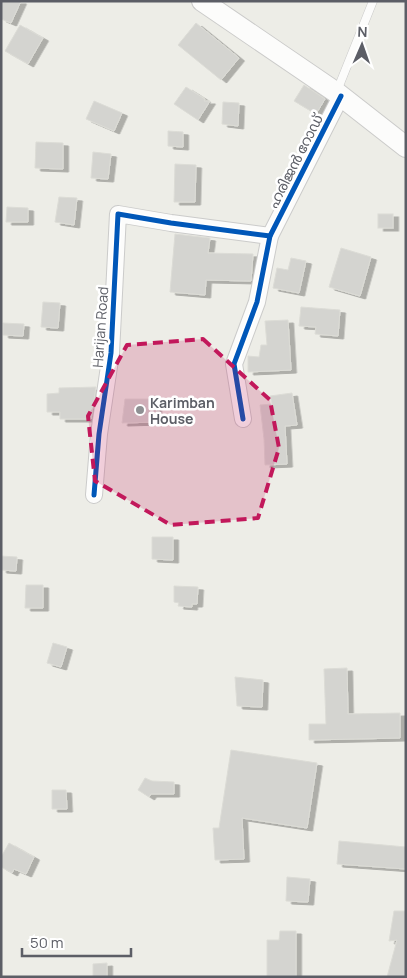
<svg xmlns="http://www.w3.org/2000/svg" width="407" height="978" font-family="Manrope,'Noto Sans Malayalam',sans-serif">
  <style>
    .building { fill: #d4d4d0; stroke: #dcdcd6; filter: url(#shadow) }
    .lines { fill: none; stroke-linecap: round; stroke-linejoin: round }
    .service-casing { stroke: #cbcbca; stroke-width: 9 }
    .minor-casing { stroke: #cbcbca; stroke-width: 18 }
    .tertiary-casing { stroke: #cbcbca; stroke-width: 22 }
    .service { stroke: #fcfcfb; stroke-width: 8 }
    .minor { stroke: #fcfcfb; stroke-width: 16 }
    .tertiary { stroke: #fcfcfb; stroke-width: 20 }
    .cycleway-casing { stroke: #fff; stroke-width: 8 }
    .cycleway { stroke: #0057b8; stroke-width: 5 }
    .marked { fill: #c2185b; fill-opacity: 0.2; stroke: #c2185b; stroke-width: 4; stroke-dasharray: 10 6; stroke-linejoin: round }
    .poi-dot { fill: #8f9093; stroke: #fff; stroke-width: 2 }
    .labels { text-anchor: middle; dominant-baseline: central; stroke-width: 5; stroke-linejoin: round; paint-order: stroke }
    .street-label { font-size: 14px; fill: #5c5e66; stroke: #fff }
    .poi-label { font-size: 14px; font-weight: bold; fill: #5c5e66; stroke: #fff; text-anchor: start }
  </style>
  <defs>
    <filter id="shadow"><feDropShadow dx="5.5" dy="3" stdDeviation="0" flood-color="#0004"/></filter>
  </defs>
  <rect width="100%" height="100%" fill="#edede7"/>
  <!-- building -->
  <g class="building">
    <polygon points="1,1 21,1 11,23 1,19"/>
    <polygon points="196,23 239,58 221,80 178,45"/>
    <polygon points="20,25 43,38 28,64 5,51"/>
    <polygon points="304,85 325,99 316,114 294,101"/>
    <polygon points="186,87 205,99 204,101 210,101 198,120 174,104"/>
    <polygon points="94,101 122,113 114,131 86,119"/>
    <polygon points="223,102 239,103 238,126 222,124"/>
    <polygon points="168,131 183,132 183,147 168,146"/>
    <polygon points="36,142 63,143 63,169 35,168"/>
    <polygon points="93,152 111,154 108,179 91,178"/>
    <polygon points="175,164 196,165 195,202 174,202"/>
    <polygon points="59,197 77,198 74,225 55,222"/>
    <polygon points="7,207 28,208 28,222 6,222"/>
    <rect x="378" y="214" width="15" height="14"/>
    <polygon points="175,234 210,238 208,253 253,254 251,281 206,280 205,295 170,292"/>
    <polygon points="341,248 371,257 360,296 329,287"/>
    <polygon points="291,258 306,261 299,293 273,288 277,268 288,270"/>
    <polygon points="43,302 60,303 58,328 41,327"/>
    <polygon points="301,307 340,310 338,336 315,334 316,327 299,326"/>
    <polygon points="288,320 291,370 248,372 248,356 259,357 261,345 267,345 265,321"/>
    <polygon points="3,323 24,324 23,336 3,335"/>
    <polygon points="96,387 91,419 60,419 60,412 47,412 47,394 59,393 59,388"/>
    <polygon points="292,393 297,425 285,426 287,464 265,465 264,439 260,405 272,404 270,396"/>
    <polygon points="125,399 156,399 156,422 122,423"/>
    <polygon points="152,537 173,537 173,560 152,559"/>
    <polygon points="1,556 17,557 16,571 1,570"/>
    <polygon points="26,585 43,585 43,608 25,608"/>
    <polygon points="174,586 198,587 197,604 192,604 192,607 178,606 179,603 174,602"/>
    <polygon points="53,643 67,647 61,667 47,663"/>
    <polygon points="347,668 348,714 400,713 400,738 309,740 309,724 326,724 324,669"/>
    <polygon points="235,677 263,680 262,707 237,706"/>
    <polygon points="231,750 317,763 307,828 242,818 244,859 215,860 213,828 219,828"/>
    <polygon points="145,778 152,781 174,782 174,794 151,794 149,797 138,790"/>
    <polygon points="52,790 66,790 67,809 52,809"/>
    <polygon points="339,841 406,847 406,869 337,864"/>
    <polygon points="9,843 34,857 26,874 14,869 12,873 1,867 1,857"/>
    <polygon points="287,877 310,879 308,902 286,901"/>
    <polygon points="394,911 406,911 406,977 387,977 397,940 389,941"/>
    <polygon points="280,931 296,931 296,976 267,976 267,940 279,940"/>
    <polygon points="107,963 107,977 93,977 93,964"/>
  </g>
  <g class="lines">
    <defs>
      <polyline id="service" points="337,91 373,1"/>
      <g id="minor">
        <polyline points="243,419 234,364 257,302 270,236 341,96"/>
        <polyline points="94,495 99,434 111,353 118,214 171,223 270,236"/>
      </g>
      <polyline id="tertiary" points="202,1 337,93 406,147"/>
    </defs>
    <!-- service casing -->
    <use href="#service" class="service-casing"/>
    <!-- minor casing -->
    <use href="#minor" class="minor-casing"/>
    <!-- tertiary casing -->
    <use href="#tertiary" class="tertiary-casing"/>
    <!-- service -->
    <use href="#service" class="service"/>
    <!-- minor -->
    <use href="#minor" class="minor"/>
    <!-- tertiary -->
    <use href="#tertiary" class="tertiary"/>
    <defs>
      <g id="cycleway">
        <polyline points="243,419 234,364 257,302 270,236 341,96"/>
        <polyline points="94,495 99,434 111,353 118,214 171,223 270,236"/>
      </g>
    </defs>
    <!-- cycleway casing -->
    <use href="#cycleway" class="cycleway-casing"/>
    <!-- cycleway -->
    <use href="#cycleway" class="cycleway"/>
  </g>
  <!-- marked area -->
  <path class="marked" d="M203,339L270,400L279,448L258,518L171,525L95,481L88,416L127,345Z"/>
  <!-- markers -->
  <circle class="poi-dot" cx="140" cy="410" r="5"/>
  <g class="labels">
    <!-- street labels -->
    <g class="street-label">
      <text transform="translate(295 161) rotate(-63)">ഹരിജൻ റോഡ്</text>
      <text transform="translate(100 327) rotate(-86)">Harijan Road</text>
    </g>
    <!-- poi labels -->
    <g class="poi-label">
      <text x="150" y="402">Karimban<tspan x="150" dy="16">House</tspan></text>
    </g>
  </g>
  <!-- border -->
  <rect width="407" height="978" fill="none" stroke="#5c5e66" stroke-width="5"/>
  <!-- north arrow -->
  <g transform="translate(362 45) rotate(2)" stroke="#ffffff" stroke-width="4" paint-order="stroke">
  <path d="M0-4L9 19L0 12L-9 19Z" fill="#5c5e66"/>
  <text y="-8" font-size="14" font-weight="bold" text-anchor="middle" fill="#5c5e66">N</text>
  </g>
  <!-- scale -->
  <path d="M22 948v8h109v-8" fill="none" stroke="#5c5e66" stroke-width="2.5"/>
  <text x="30" y="948" font-size="15" fill="#5c5e66" stroke="#ffffff" stroke-width="4" paint-order="stroke">50 m</text>
</svg>
